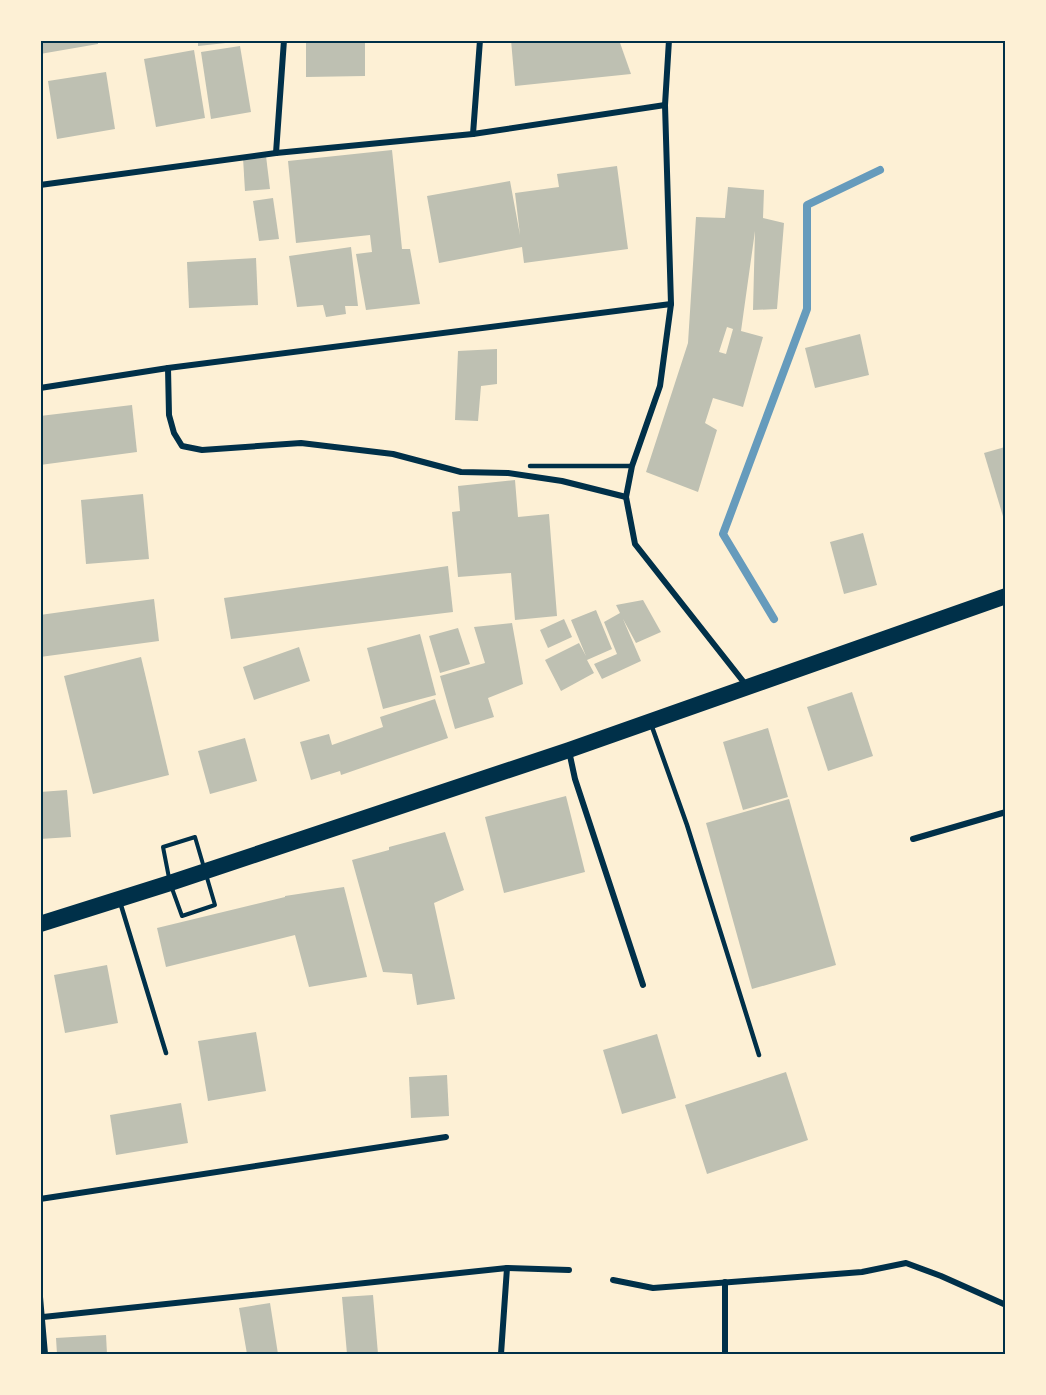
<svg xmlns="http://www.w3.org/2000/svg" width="1046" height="1395" font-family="'Roboto Condensed',sans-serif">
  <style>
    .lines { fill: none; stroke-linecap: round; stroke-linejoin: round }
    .stream { stroke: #669bbc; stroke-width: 8 }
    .building { fill: #bec0b2; fill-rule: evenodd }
    .path { stroke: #003049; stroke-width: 4 }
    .service { stroke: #003049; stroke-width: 4.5 }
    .minor { stroke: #003049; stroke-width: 6 }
    .trunk { stroke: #003049; stroke-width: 16 }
    .neatline { fill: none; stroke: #003049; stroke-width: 2 }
  </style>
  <rect width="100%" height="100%" fill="#fdf0d5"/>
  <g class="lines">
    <!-- stream -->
    <polyline class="stream" points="774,619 723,534 807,309 807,205 880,170"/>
  </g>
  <!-- building -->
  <g class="building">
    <polygon points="40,40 98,40 98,44 40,54"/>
    <polygon points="198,40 235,40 235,42 198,46"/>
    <polygon points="306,40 365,40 365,76 306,77"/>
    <polygon points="511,40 619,40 631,74 515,86"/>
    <polygon points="240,46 251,112 211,119 201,52"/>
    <polygon points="194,50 205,118 156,127 144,59"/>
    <polygon points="106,72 115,129 57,139 48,81"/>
    <polygon points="392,150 402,249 410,249 420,304 366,310 356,254 372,252 370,235 296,243 288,161"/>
    <polygon points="266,156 270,189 245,191 243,158"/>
    <polygon points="617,166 628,249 524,263 522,247 439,263 427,196 510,181 520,235 515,193 559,187 557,174"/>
    <path d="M728,187L764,190L763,218L784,223L777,309L753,310L755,231L741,331L763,337L743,407L713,398L705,423L717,430L698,492L646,472L688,343L696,217L725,218ZM727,327L733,329L726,354L719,352Z"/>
    <polygon points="273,198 279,239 259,241 253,201"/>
    <polygon points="351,247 358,306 345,306 346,314 326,317 323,305 297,307 289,256"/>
    <polygon points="256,258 258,305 189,308 187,262"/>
    <polygon points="860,334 869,375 815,388 805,348"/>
    <polygon points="497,349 497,384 481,386 478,421 455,420 458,351"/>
    <polygon points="132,405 137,452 40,465 40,416"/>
    <polygon points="1005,447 1005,523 984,453"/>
    <polygon points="515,480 518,517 549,514 557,616 515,620 511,573 458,577 452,512 460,511 458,486"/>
    <polygon points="143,494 149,559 86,564 81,500"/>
    <polygon points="863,533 877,585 844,594 830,542"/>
    <polygon points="448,566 453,612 231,639 224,598"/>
    <polygon points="154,599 159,641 40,657 40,615"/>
    <polygon points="643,600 661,632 636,643 623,619 641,661 602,679 594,664 617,654 604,622 620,613 616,605"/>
    <polygon points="596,610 612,649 587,660 594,673 561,691 545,660 579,643 586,656 571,620"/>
    <polygon points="564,619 572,637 548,648 540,630"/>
    <polygon points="512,623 523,684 488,698 494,717 455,729 440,676 485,663 474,627"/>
    <polygon points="458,628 470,664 440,673 429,636"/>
    <polygon points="420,634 436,695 383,709 367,648"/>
    <polygon points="299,647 310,681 254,700 243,667"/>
    <polygon points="141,657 169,775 93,794 64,676"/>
    <polygon points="852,692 873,756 828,771 807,707"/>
    <polygon points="435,699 448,738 341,775 340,771 311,780 300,742 329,734 332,745 383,727 380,717"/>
    <polygon points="768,728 788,797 743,810 723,742"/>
    <polygon points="245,738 257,781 210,794 198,751"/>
    <polygon points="67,790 71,837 40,839 40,792"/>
    <polygon points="566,796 585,872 504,893 485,817"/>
    <polygon points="789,799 836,965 752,989 706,823"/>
    <polygon points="445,832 464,890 434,903 455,999 417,1005 412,974 383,972 352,860 389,850 389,847"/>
    <polygon points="344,887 367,977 309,987 295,935 166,967 157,928 285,897 285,896"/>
    <polygon points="107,965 118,1023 65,1033 54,975"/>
    <polygon points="256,1032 266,1091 208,1101 198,1041"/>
    <polygon points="657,1034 676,1098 622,1114 603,1050"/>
    <polygon points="786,1072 808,1140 707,1174 685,1105"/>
    <polygon points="447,1075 449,1116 411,1118 409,1077"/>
    <polygon points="181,1103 188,1143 116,1155 110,1115"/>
    <polygon points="373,1295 378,1354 347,1354 342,1297"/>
    <polygon points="270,1303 278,1354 247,1354 239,1308"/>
    <polygon points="106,1335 107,1354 57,1354 56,1338"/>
  </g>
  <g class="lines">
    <!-- path -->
    <polygon class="path" points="195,837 215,905 182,916 170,883 163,847"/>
    <!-- service -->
    <g class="service">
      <polyline points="530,466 632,466"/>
      <polyline points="651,724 687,825 759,1055"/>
      <polyline points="120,902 166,1053"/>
    </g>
    <!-- minor -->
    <g class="minor">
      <polyline points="669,40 665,105 671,304 660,386 632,466 626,497 635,544 746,685"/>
      <polyline points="473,134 480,40"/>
      <polyline points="276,153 284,40"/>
      <polyline points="40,185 276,153 473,134 665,105"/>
      <polyline points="168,368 169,415 174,433 182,446 202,450 301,443 393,454 461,472 508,473 562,481 626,497"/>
      <polyline points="40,388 168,368 671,304"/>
      <polyline points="569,751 575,779 643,985"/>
      <polyline points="913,839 1006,812"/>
      <polyline points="40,1199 446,1137"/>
      <polyline points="613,1280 653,1288 862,1272 906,1263 941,1276 1006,1305"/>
      <polyline points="725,1282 725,1354"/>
      <polyline points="40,1297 45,1354"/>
      <polyline points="43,1317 507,1268 569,1270"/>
      <polyline points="501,1354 507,1268"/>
    </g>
    <!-- trunk -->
    <polyline class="trunk" points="40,924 170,883 569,750 1006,596"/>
  </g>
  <!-- border -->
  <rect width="1046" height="1395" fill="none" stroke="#fdf0d5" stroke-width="84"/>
  <rect x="42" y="42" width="962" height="1311" class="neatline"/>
</svg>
